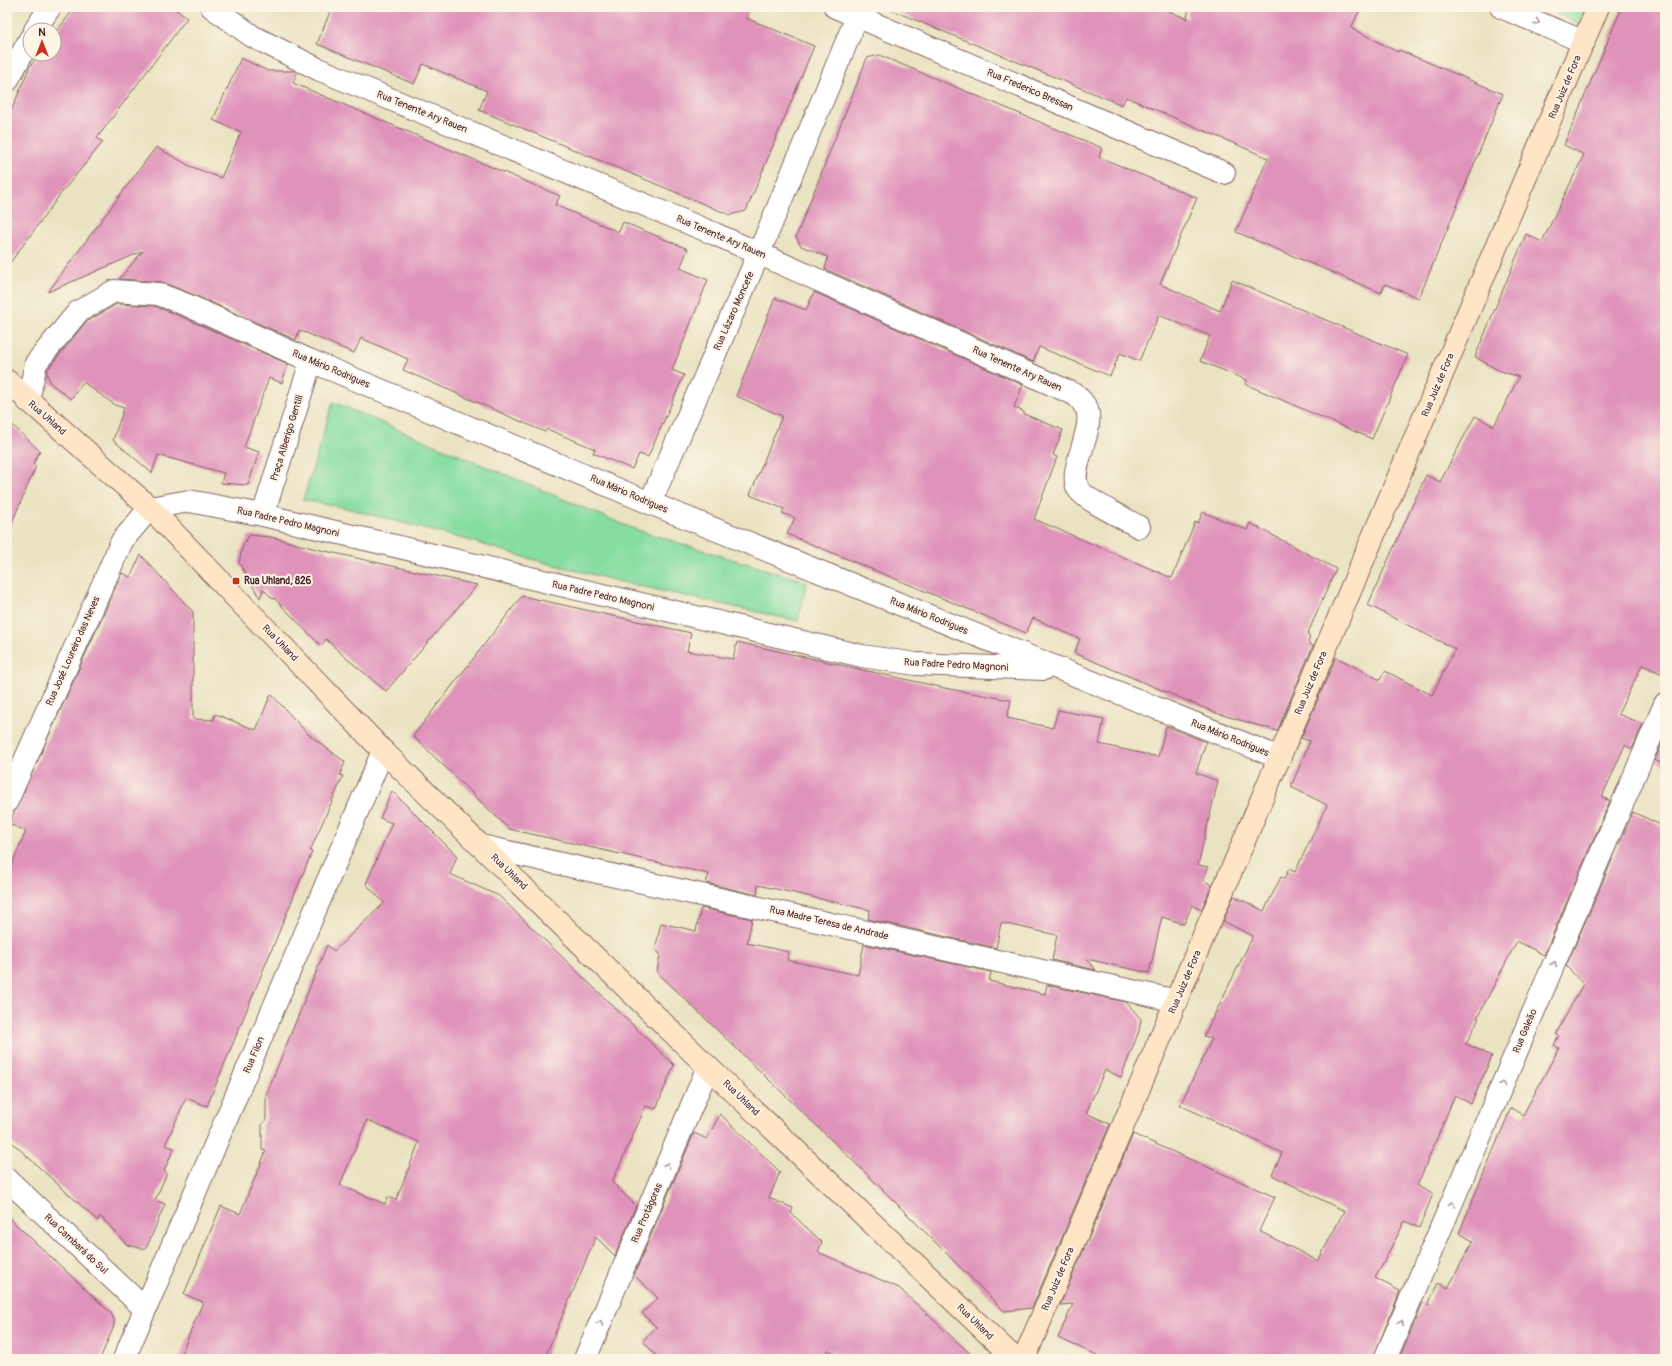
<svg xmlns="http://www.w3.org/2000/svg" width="1672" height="1366" font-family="Pangolin,sans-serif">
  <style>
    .green { fill: #85dda1; stroke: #687e66 }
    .building { fill: #df92ba; fill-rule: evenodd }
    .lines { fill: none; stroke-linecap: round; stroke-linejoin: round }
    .street-casing { stroke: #826460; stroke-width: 24 }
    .secondary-casing { stroke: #826460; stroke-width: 24 }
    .street { stroke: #fff; stroke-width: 22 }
    .secondary { stroke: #fee5c5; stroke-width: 22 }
    .oneway { stroke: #ae9aa0 }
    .poi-dot { fill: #c8321e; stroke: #fcf5e5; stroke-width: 1.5 }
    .labels { text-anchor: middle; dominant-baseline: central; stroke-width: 4; stroke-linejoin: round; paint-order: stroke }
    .street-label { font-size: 10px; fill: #4a1f2b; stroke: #fcf5e5 }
    .poi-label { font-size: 10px; font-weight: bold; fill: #4a1f2b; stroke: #fcf5e5; text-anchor: start }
  </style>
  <rect width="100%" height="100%" fill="#fcf5e5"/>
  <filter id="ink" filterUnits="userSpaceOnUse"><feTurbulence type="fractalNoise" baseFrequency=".025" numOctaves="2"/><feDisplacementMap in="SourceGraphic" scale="8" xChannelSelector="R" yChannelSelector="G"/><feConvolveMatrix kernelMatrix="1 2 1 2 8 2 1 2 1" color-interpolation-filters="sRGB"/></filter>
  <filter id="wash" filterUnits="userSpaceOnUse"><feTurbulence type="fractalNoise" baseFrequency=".012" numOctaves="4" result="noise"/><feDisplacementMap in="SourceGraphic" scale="16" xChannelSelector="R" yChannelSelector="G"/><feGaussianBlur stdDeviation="0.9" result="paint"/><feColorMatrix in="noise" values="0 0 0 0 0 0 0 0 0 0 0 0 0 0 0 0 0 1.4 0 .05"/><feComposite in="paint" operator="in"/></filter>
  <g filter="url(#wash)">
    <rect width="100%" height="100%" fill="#eae3c2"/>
    <!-- green -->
    <g class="green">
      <polygon points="1541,7 1589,7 1582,25"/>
      <polygon points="333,402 634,529 807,582 798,621 622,582 531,559 464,539 342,507 303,500"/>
    </g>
    <g id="blocks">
      <!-- building -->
      <g class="building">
        <polygon points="75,7 173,7 187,18 97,138 103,142 62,192 7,267 7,121 30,66 40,54 54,54 54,35"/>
        <polygon points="332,7 751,7 746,18 814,46 746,211 730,215 479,110 487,91 423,64 414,84 317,44"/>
        <polygon points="884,7 1160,7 1187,19 1189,7 1361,7 1351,28 1398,52 1399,50 1503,94 1419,298 1385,284 1381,293 1236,232 1268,158 1126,97 1122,105"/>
        <polygon points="1622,7 1665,7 1665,675 1642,665 1618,714 1643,724 1632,749 1625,745 1602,797 1610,801 1544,955 1517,941 1477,1018 1479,1018 1466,1044 1492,1056 1471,1104 1455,1095 1417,1186 1433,1194 1419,1228 1405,1221 1375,1278 1400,1291 1373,1359 1106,1359 1058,1338 1073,1304 1060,1305 1133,1134 1275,1197 1259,1231 1318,1261 1344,1211 1272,1175 1282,1153 1180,1105 1212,1039 1204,1036 1253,936 1223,921 1234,896 1264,911 1281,877 1284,879 1289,869 1295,872 1327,805 1291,787 1310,741 1301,738 1336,657 1380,680 1385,671 1432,695 1455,649 1368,605 1426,475 1440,482 1475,416 1494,426 1519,377 1498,370 1475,357 1526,234 1542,242 1584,155 1564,145"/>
        <polygon points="879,55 1102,148 1099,157 1197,198 1160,284 1220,311 1232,280 1408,355 1372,439 1245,384 1247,380 1200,361 1210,336 1159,315 1139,361 1120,353 1110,376 1039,347 1033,362 825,269 828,257 801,246 796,237 867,58"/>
        <polygon points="241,58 268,71 294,71 297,73 293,83 560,196 555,205 619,232 623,222 688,249 680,268 708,280 672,370 684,375 648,457 639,454 632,469 593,453 595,449 547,429 545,432 403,370 408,359 361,338 354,353 299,330 296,340 192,294 162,282 119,279 143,251 48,292 156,147 192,167 221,178 241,132 213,120"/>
        <polygon points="814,292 1023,385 1014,407 1024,412 1024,414 1063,430 1053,455 1057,457 1034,519 1172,578 1195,522 1198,523 1203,512 1247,530 1250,523 1336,569 1307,635 1310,637 1308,643 1313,646 1277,731 1216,713 1074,653 1080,639 1033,618 1026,633 787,534 795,518 782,513 784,509 750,495 782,416 736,396 775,298 806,310"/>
        <polygon points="117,304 155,306 182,317 288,364 282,383 269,378 244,447 259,452 248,485 221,483 224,473 158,455 152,473 113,440 124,408 115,405 83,382 71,399 50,383 47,373 48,369 86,322"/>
        <polygon points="7,420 40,451 33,464 36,466 7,534"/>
        <polygon points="249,535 271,537 312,548 477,585 386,691 345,657 326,639 321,646 274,598 273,599 263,589 260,598 239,563 242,548"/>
        <polygon points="141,555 193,612 193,719 214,720 215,714 256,730 271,694 308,734 345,762 340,775 343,776 310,851 312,852 207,1106 186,1098 165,1145 174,1148 164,1171 167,1173 155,1200 165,1204 146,1249 127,1245 100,1216 98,1221 7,1138 7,876 26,831 9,824 122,573 130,577"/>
        <polygon points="522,596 691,633 687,651 733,659 737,642 949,689 1011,700 1007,718 1053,728 1058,710 1104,719 1099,744 1158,757 1166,726 1206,742 1196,773 1218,781 1198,865 1208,867 1203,880 1212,885 1201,910 1192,905 1184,924 1162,917 1149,973 1086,959 1096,970 1052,960 1057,935 1001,923 996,948 868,919 870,910 758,885 757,895 706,883 709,874 509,829 413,736"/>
        <polygon points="1665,736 1665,766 1655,760"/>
        <path d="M392,791L457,856L450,874L499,896L674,1065L656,1109L646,1106L612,1182L636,1206L615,1256L596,1237L544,1359H179L203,1302L184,1294L221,1206L240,1214L266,1151L262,1150V1125L266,1119V1095L327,945L334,951L384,903L366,884L392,823L380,818ZM367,1120L419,1142L396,1200L388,1197L385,1204L340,1185Z"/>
        <polygon points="1633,812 1665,827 1665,1359 1399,1359 1423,1302 1428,1305 1438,1283 1448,1288 1473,1241 1459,1233 1511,1108 1523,1115 1559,1048 1554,1045 1559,1036 1556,1034 1583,984 1566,966"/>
        <polygon points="701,908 752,919 747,943 789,952 787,960 858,975 864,944 991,972 989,981 1045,994 1047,985 1126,1002 1141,1019 1139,1031 1121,1077 1105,1070 1086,1113 1110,1124 1032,1308 1004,1311 876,1183 657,972 660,954 655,950 661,923 696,931"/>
        <polygon points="720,1114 780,1172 769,1198 793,1208 791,1213 822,1242 818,1252 899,1288 976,1359 849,1359 828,1350 824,1359 659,1359 643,1341 656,1327 642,1313 658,1298 634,1275 694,1133 707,1139"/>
        <polygon points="7,1216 111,1313 114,1320 114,1326 100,1359 7,1359"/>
      </g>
    </g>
  </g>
  <g filter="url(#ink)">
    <use href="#blocks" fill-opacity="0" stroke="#826460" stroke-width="1"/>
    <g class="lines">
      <defs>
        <g id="street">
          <path d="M212,7L252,36L318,69L715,234L1076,395C1080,399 1084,404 1087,409C1095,432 1066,472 1079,490C1087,501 1126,519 1139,527"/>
          <polyline points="835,7 1224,173"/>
          <polyline points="1501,7 1584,42"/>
          <polyline points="35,30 50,7"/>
          <polyline points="7,81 30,39"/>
          <polyline points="28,401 36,363 78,312 114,291 158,294 187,305 311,361 650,503 1280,758"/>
          <polyline points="650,503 759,253 861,7"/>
          <polyline points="263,515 311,361"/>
          <polyline points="7,801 122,541 150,508 189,501 263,515 862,656 916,664 1044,669"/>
          <polyline points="481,846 1177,1001"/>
          <polyline points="7,1179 145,1309"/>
          <polyline points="124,1359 383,751"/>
          <polyline points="585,1359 708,1067"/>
          <polyline points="1385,1359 1665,704"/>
        </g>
        <g id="secondary">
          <polyline points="7,381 150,508 383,751 708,1067 1015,1359"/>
          <polyline points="1024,1359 1598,7"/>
        </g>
      </defs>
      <!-- street casing -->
      <use href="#street" class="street-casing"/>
      <!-- secondary casing -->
      <use href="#secondary" class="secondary-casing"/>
      <!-- street -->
      <use href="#street" class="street"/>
      <!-- secondary -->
      <use href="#secondary" class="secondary"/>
    </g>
    <!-- one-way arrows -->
    <defs><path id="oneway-chevron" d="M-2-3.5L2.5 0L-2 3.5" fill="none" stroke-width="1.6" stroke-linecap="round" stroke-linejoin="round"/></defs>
    <g class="oneway">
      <use href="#oneway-chevron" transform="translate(1537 22) rotate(23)"/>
      <use href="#oneway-chevron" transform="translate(1554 964) rotate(-67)"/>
      <use href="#oneway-chevron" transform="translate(1503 1084) rotate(-67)"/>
      <use href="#oneway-chevron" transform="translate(667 1165) rotate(-67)"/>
      <use href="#oneway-chevron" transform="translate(1452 1204) rotate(-67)"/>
      <use href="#oneway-chevron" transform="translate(600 1323) rotate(-67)"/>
      <use href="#oneway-chevron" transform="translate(1401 1323) rotate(-67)"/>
    </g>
  </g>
  <!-- markers -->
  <rect class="poi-dot" x="232" y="577" width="8" height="8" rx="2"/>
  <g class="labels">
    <!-- street labels -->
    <g class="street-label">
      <text transform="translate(1565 87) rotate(-67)">Rua Juiz de Fora</text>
      <text transform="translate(1030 90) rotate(23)">Rua Frederico Bressan</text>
      <text transform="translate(422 112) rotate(22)">Rua Tenente Ary Rauen</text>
      <text transform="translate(721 237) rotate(23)">Rua Tenente Ary Rauen</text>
      <text transform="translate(734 311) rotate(-66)">Rua Lázaro Moncefe</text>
      <text transform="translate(331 369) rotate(23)">Rua Mário Rodrigues</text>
      <text transform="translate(1017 369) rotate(24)">Rua Tenente Ary Rauen</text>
      <text transform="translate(1438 385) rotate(-67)">Rua Juiz de Fora</text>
      <text transform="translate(47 418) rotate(41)">Rua Uhland</text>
      <text transform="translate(287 438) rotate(-73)">Praça Alberigo Gentili</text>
      <text transform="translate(629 494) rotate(23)">Rua Mário Rodrigues</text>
      <text transform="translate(288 522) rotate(13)">Rua Padre Pedro Magnoni</text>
      <text transform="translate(603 596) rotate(13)">Rua Padre Pedro Magnoni</text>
      <text transform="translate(929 616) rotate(22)">Rua Mário Rodrigues</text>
      <text transform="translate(280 643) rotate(46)">Rua Uhland</text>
      <text transform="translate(73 651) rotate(-66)">Rua José Loureiro das Neves</text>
      <text transform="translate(956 665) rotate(3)">Rua Padre Pedro Magnoni</text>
      <text transform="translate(1311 683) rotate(-67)">Rua Juiz de Fora</text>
      <text transform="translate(1230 738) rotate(22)">Rua Mário Rodrigues</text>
      <text transform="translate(509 872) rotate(44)">Rua Uhland</text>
      <text transform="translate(829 923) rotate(13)">Rua Madre Teresa de Andrade</text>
      <text transform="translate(1185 982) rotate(-67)">Rua Juiz de Fora</text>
      <text transform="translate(1525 1031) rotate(-67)">Rua Galeão</text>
      <text transform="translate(254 1055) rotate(-67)">Rua Filon</text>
      <text transform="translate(741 1098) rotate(44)">Rua Uhland</text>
      <text transform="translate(647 1213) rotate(-67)">Rua Protágoras</text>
      <text transform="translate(76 1244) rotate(43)">Rua Cambará do Sul</text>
      <text transform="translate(1058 1279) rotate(-67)">Rua Juiz de Fora</text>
      <text transform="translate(975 1322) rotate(44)">Rua Uhland</text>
    </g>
    <!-- poi labels -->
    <g class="poi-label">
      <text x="244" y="581">Rua Uhland, 826</text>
    </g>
  </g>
  <!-- margin -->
  <rect width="1672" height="1366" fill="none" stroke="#fcf5e5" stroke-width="24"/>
  <!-- north arrow -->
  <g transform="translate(42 42)"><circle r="19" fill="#fcf5e5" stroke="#b59f9b"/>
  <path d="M0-3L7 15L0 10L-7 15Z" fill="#c8321e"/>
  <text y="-6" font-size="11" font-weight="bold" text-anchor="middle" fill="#4a1f2b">N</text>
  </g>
</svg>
